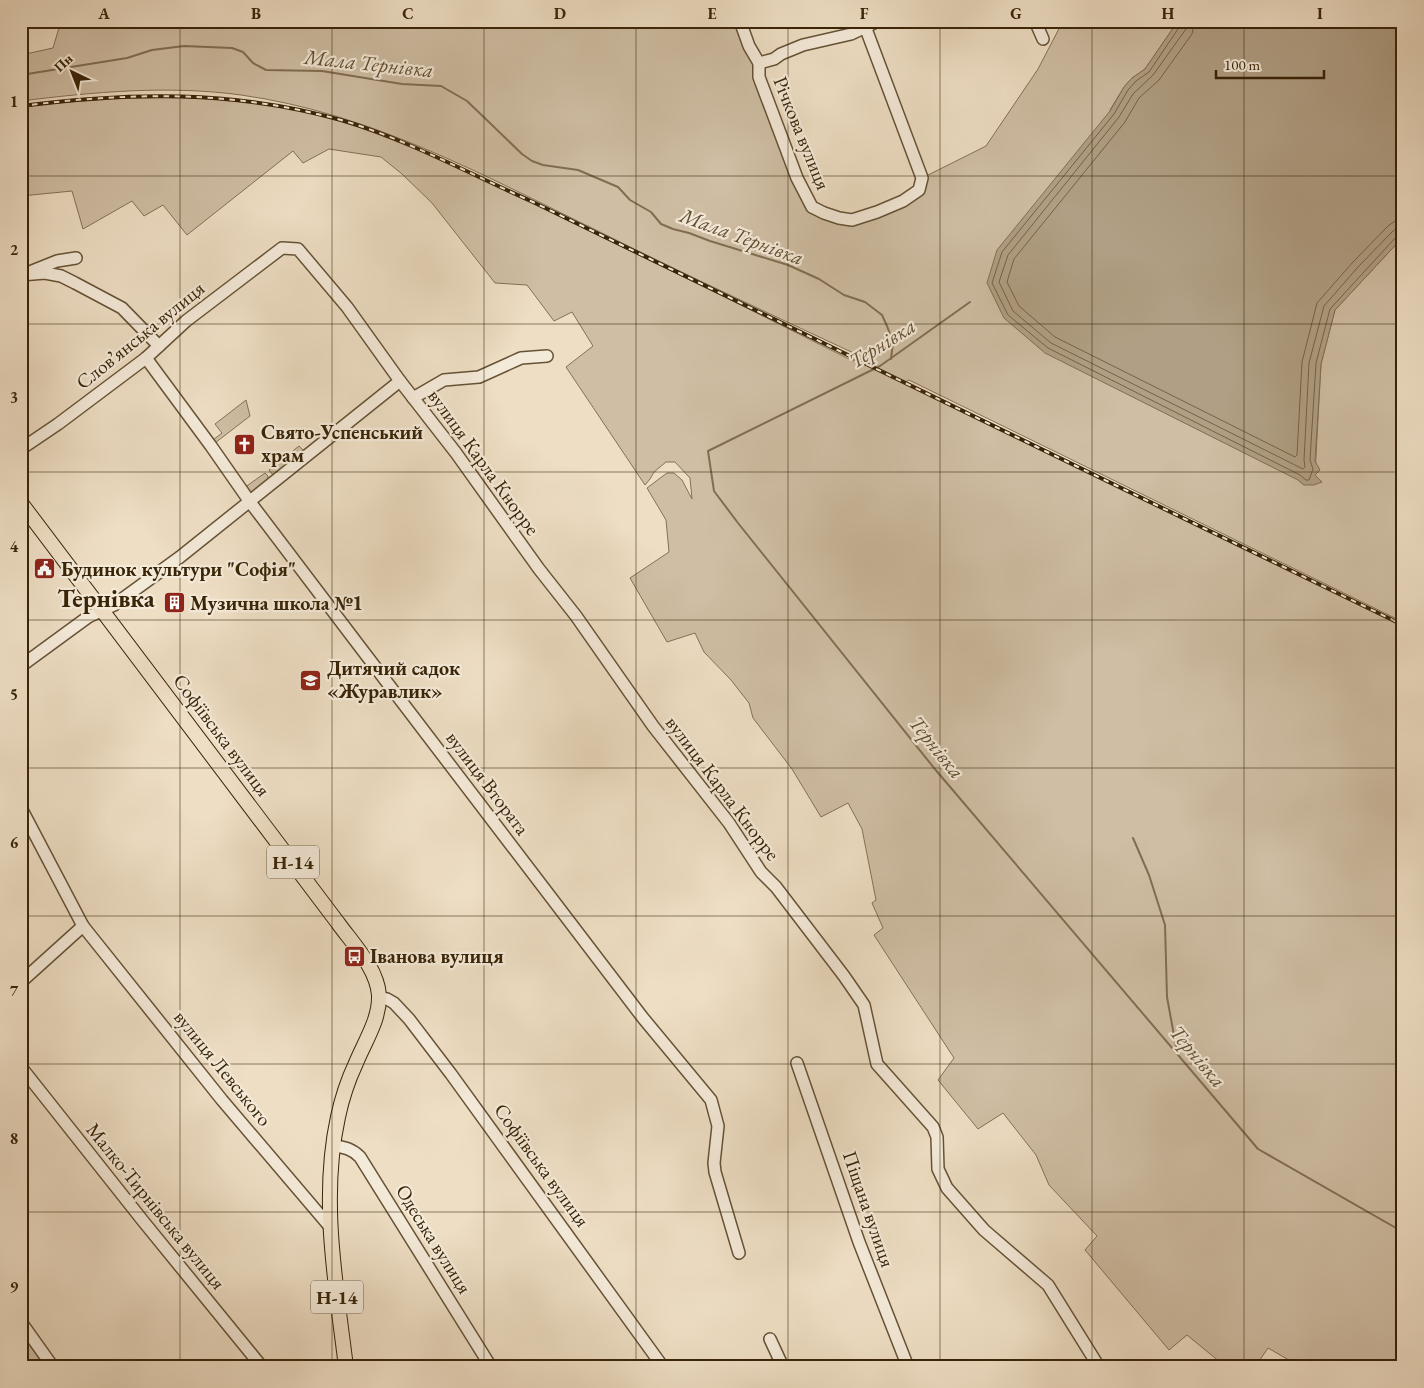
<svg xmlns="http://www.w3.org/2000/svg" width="1424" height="1388" font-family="'EB Garamond',serif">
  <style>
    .green { fill: #cfbea4; stroke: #847156 }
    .water { fill: #b09f84; stroke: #806e52 }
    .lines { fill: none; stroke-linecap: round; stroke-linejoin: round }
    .shore { stroke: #746246; stroke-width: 1 }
    .stream { stroke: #806e52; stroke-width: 2 }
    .minor-casing { stroke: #665236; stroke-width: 14 }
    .major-casing { stroke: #392407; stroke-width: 16 }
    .minor { stroke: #f4ead9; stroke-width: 11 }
    .major { stroke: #eedec4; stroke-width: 14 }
    .rail-casing { stroke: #392407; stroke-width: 4 }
    .rail { stroke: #f4ead9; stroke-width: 2; stroke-dasharray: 5.5; stroke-linecap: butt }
    .grid { fill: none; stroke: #392407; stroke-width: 1; stroke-opacity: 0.55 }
    .labels { text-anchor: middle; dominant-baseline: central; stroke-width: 4.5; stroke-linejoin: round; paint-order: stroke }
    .shield { fill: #f4ead9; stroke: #715f46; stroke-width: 1 }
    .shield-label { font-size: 19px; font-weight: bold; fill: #392407 }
    .street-label { font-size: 20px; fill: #392407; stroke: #f4ead9 }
    .poi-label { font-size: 20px; font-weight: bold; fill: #392407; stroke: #f4ead9; text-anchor: start }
    .water-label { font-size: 21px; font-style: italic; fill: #634f33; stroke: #f4ead9 }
    .district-label { font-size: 25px; font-weight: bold; fill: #392407; stroke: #f4ead9 }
    .neatline { fill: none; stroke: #392407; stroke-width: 2 }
    .grid-label { font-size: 16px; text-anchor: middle; font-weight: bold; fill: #392407 }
  </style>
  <rect width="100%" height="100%" fill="#eedec4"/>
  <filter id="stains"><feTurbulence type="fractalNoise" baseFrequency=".004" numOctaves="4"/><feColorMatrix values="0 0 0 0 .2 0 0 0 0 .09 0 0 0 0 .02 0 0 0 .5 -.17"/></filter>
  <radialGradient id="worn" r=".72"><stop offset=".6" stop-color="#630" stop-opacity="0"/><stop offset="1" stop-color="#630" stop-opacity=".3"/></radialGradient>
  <!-- green -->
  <g class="green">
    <path d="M61,21H738L803,196L839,220L904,203L922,178L986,146L1038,69L1063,21H1178L1145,69L1132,78L1124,87L1110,110L1298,480L1304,485L1315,475L1321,364L1335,310L1403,237V622L909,380L903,383L1310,580L1403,627V1367H1301L1268,1348L1255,1367H1226L1187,1335L1169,1350L1085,1250L1097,1236L1049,1185L1036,1155L1003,1113L978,1129L938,1080L954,1058L874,935L883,928L872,903L876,900L862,829L848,803L821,817L792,769L753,718L749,703L731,680L704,652L695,633L667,642L630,578L669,552L666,520L647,488L667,473H674L682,480L692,499L690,478L675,462H666L654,472L650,479L645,485L566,367L593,346L572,312L554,321L527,285L495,283L432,203L402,174L381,157L329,149L303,163L293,151L187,235L163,205L144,216L132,201L83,229L72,191L21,196V107C116,96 207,91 301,111C388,129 477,176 557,215C656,263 755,312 853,361L860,356C772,315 684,274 596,230C481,174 370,113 241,95C168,85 94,92 21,101V55L53,48Z"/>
    <polygon points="246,400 250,416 215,443 213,440 222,433 215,424"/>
    <polygon points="299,446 303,450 302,452 275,475 272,474 269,470"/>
    <polygon points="265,473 268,476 267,481 250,494 244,488"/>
    <polygon points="21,1333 45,1367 21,1367"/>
  </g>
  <!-- water -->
  <polygon class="water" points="1178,21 1403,21 1403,237 1335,310 1321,364 1315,461 1320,470 1315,475 1322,482 1314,485 1304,485 1298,480 1045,353 1004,318 987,283 997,250 1110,111 1124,87 1132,78 1145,69"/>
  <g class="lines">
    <!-- shore -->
    <g class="shore">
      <polyline points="1181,21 1180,26 1149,72 1136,81 1128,90 1114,114 1002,252 992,283 1008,315 1048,348 1300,475 1306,480 1309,480 1313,469 1310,460 1316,363 1330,309 1397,236 1403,234"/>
      <polyline points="1188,21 1186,29 1153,75 1133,94 1119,117 1008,255 999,282 1013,311 1051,343 1303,469 1305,467 1304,460 1309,363 1324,306 1358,267 1392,232 1397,228 1403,228"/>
      <polyline points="1195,21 1192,34 1159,80 1139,98 1125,122 1014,259 1007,282 1019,306 1055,337 1295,457 1297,455 1302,362 1317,303 1353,262 1388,226 1395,221 1403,220"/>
    </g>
    <!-- stream -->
    <g class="stream">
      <polyline points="21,75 127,58 152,50 184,46 232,48 243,52 253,63 266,70 322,71 402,84 441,86 467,101 522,154 532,161 543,165 578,170 618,187 630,200 651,212 661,224 673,229 689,233 710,241 788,265 819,279 844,295 865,302 882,315 887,326 893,342 891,359"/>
      <polyline points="970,302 880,366 708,451 714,491 738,523 934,768 1258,1149 1403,1232"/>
      <polyline points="1133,838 1149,875 1165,925 1167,997 1177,1052"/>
    </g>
    <defs>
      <g id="minor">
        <polyline points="740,21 749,46 759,63 759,77 797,178 812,207 824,213 839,218 852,220 877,212 903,201 919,190 922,178 863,21"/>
        <polyline points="1035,21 1043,39"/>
        <polyline points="759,63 774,59 781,54 803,45 851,34 878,21"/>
        <polyline points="32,271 57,261 76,258"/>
        <polyline points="21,275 45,273 61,276 75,283 122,308 159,346"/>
        <polyline points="146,358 211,446 250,502 360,647 643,1018 711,1100 718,1126 714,1163 715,1172 739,1253"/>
        <polyline points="413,398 444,380 479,377 521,358 547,356"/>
        <polyline points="21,449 58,424 146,358 186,321 282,248 298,249 347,307 400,381 456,453 539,569 576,616 653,726 729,823 761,872 776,887 844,976 864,1005 877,1064 933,1127 937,1137 938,1169 947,1188 984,1230 1048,1285 1099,1367"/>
        <polyline points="21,666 88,617 114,605 180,557 400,381"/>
        <polyline points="21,808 83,926 222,1100 331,1228"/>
        <polyline points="21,982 83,926"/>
        <polyline points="379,997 387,999 394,1003 409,1019 451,1074 663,1367"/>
        <polyline points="797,1063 859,1242 908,1367"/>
        <polyline points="21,1067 143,1221 262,1367"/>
        <path d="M333,1146C345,1147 352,1149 360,1157L491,1367"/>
        <polyline points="21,1301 22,1303"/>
        <polyline points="21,1322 53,1367"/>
        <polyline points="770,1339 783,1367"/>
      </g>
      <path id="major" d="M21,503L338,923C353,944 377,968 379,995C380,1019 365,1041 356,1063C348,1080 342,1098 338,1117C320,1199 336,1285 346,1367"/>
    </defs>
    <!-- minor casing -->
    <use href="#minor" class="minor-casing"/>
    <!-- major casing -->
    <use href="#major" class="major-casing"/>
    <!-- minor -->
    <use href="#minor" class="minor"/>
    <!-- major -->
    <use href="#major" class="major"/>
    <defs>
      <path id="rail" d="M21,106C132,92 232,90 341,120C406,139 470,174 533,202L1403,625"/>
    </defs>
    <!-- rail casing -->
    <use href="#rail" class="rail-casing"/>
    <!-- rail -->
    <use href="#rail" class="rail"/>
  </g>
  <!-- grid -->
  <path class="grid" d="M180,21V1367M332,21V1367M484,21V1367M636,21V1367M788,21V1367M940,21V1367M1092,21V1367M1244,21V1367M21,176H1403M21,324H1403M21,472H1403M21,620H1403M21,768H1403M21,916H1403M21,1064H1403M21,1212H1403"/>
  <!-- icons -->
  <defs>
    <symbol id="church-square" viewBox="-11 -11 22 22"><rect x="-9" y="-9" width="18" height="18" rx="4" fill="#8f2418" stroke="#f4ead9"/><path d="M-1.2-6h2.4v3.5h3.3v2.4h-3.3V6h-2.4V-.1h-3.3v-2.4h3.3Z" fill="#fff"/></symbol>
    <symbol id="civic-square" viewBox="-11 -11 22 22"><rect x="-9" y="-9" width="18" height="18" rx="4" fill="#8f2418" stroke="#f4ead9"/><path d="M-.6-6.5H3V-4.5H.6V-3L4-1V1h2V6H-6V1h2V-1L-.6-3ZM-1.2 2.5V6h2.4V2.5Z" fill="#fff"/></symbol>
    <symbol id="building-square" viewBox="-11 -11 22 22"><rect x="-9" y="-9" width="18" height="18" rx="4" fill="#8f2418" stroke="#f4ead9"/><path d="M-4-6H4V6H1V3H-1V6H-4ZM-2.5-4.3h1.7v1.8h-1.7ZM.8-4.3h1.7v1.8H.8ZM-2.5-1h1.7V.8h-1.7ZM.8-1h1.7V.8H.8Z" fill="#fff"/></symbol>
    <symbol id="school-square" viewBox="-11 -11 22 22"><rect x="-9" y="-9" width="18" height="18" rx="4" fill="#8f2418" stroke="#f4ead9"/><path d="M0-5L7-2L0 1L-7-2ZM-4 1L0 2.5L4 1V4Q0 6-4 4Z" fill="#fff"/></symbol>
    <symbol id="bus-square" viewBox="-11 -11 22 22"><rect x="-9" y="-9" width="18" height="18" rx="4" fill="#8f2418" stroke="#f4ead9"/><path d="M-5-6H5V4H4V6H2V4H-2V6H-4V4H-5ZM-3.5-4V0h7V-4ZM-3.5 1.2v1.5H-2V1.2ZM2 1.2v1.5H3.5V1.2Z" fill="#fff"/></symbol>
  </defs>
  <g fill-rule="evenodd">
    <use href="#church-square" x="232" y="432" width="25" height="25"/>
    <use href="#civic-square" x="32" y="556" width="25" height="25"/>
    <use href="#building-square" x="162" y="590" width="25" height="25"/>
    <use href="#school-square" x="298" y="668" width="25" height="25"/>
    <use href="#bus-square" x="342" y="944" width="25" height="25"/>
  </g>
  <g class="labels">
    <!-- shield labels -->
    <g class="shield">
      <rect x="267" y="845.5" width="52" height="33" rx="4"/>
      <rect x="311" y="1280.5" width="52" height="33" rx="4"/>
    </g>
    <g class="shield-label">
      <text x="293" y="862">Н-14</text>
      <text x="337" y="1297">Н-14</text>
    </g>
    <!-- street labels -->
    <g class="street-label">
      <text transform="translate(802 133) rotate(68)">Річкова вулиця</text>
      <text transform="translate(140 335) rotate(-39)">Словʼянська вулиця</text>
      <text transform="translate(484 462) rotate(54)">вулиця Карла Кнорре</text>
      <text transform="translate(222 735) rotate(53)">Софіївська вулиця</text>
      <text transform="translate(488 783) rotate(53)">вулиця Втората</text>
      <text transform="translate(723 788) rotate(53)">вулиця Карла Кнорре</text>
      <text transform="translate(223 1068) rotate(51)">вулиця Левського</text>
      <text transform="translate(542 1165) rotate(54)">Софіївська вулиця</text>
      <text transform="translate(156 1206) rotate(51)">Малко-Тирнівська вулиця</text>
      <text transform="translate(869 1209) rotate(71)">Піщана вулиця</text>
      <text transform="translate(434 1239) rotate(58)">Одеська вулиця</text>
    </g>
    <!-- poi labels -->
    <g class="poi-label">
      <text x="261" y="432">Свято-Успенський<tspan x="261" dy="23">храм</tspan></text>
      <text x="61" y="569">Будинок культури "Софія"</text>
      <text x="190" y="603">Музична школа №1</text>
      <text x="327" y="668">Дитячий садок<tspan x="327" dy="23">«Журавлик»</tspan></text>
      <text x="370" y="956">Іванова вулиця</text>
    </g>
    <!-- water labels -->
    <g class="water-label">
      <text transform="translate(369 63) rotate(6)">Мала Тернівка</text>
      <text transform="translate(742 236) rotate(20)">Мала Тернівка</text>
      <text transform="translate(882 343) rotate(-32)">Тернівка</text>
      <text transform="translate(937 747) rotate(51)">Тернівка</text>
      <text transform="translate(1198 1056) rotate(50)">Тернівка</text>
    </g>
    <!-- district labels -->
    <g class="district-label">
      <text x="106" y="598">Тернівка</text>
    </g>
  </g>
  <!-- margin -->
  <rect width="1424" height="1388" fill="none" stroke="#eedec4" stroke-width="55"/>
  <!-- north arrow -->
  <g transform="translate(72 72) rotate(317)" stroke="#f4ead9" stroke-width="4" paint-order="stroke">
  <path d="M0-4L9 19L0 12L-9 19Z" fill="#392407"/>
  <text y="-8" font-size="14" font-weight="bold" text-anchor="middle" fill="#392407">Пн</text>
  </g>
  <!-- scale -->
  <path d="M1216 70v8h108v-8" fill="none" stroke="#392407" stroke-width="2.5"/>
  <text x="1224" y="70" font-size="15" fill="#392407" stroke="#f4ead9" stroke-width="4" paint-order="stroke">100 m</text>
  <rect x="28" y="28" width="1368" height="1332" class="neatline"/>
  <g class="grid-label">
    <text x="104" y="19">A</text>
    <text x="256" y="19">B</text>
    <text x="408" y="19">C</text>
    <text x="560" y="19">D</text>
    <text x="712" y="19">E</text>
    <text x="864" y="19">F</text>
    <text x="1016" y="19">G</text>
    <text x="1168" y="19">H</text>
    <text x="1320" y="19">I</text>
    <text x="14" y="107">1</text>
    <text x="14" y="255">2</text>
    <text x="14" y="403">3</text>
    <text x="14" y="552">4</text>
    <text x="14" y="700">5</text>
    <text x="14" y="848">6</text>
    <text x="14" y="996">7</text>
    <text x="14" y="1144">8</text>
    <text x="14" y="1292">9</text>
  </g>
  <rect width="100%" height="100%" filter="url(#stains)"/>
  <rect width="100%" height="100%" fill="url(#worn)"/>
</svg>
